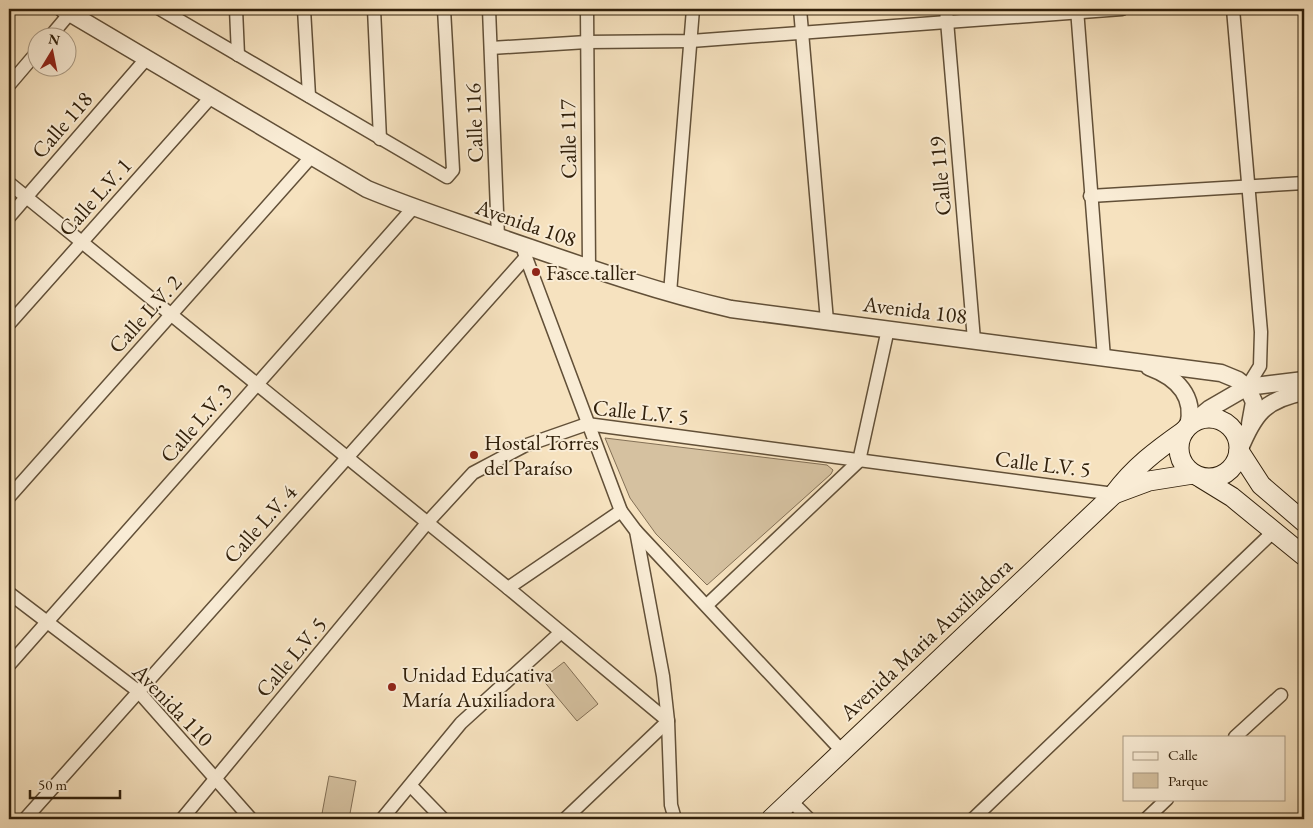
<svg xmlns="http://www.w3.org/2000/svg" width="1313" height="828" font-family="'EB Garamond',serif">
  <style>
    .green { fill: #d5c1a0; stroke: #837056 }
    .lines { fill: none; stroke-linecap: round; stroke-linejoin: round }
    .minor-casing { stroke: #625038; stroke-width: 15 }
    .tertiary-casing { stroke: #625038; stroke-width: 19 }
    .secondary-casing { stroke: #31200b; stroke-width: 21 }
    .minor { stroke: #f9ecd5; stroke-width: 12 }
    .tertiary { stroke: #f9ecd5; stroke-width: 16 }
    .secondary { stroke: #f9ecd5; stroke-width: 19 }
    .poi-dot { fill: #8f2418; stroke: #f9ecd5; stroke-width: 2 }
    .labels { text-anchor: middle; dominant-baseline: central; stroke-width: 4; stroke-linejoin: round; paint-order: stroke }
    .street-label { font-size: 22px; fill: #31200b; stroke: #f9ecd5 }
    .poi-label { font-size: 22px; fill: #31200b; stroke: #f9ecd5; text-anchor: start }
  </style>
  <rect width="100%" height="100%" fill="#f6e2bf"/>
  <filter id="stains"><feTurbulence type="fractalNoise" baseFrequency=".004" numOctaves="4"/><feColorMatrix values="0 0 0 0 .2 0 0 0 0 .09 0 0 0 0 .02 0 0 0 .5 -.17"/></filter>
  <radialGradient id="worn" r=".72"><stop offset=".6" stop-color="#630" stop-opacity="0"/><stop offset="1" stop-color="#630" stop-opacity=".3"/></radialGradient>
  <!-- green -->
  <g class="green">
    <polygon points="605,438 827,465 833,470 831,474 707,585 656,534 630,498"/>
    <polygon points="564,662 598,704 577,721 542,679"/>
    <polygon points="329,776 356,781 349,819 321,819"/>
  </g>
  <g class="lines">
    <defs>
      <g id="minor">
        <polyline points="160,9 447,177 453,170 444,9"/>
        <polyline points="236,9 238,55"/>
        <polyline points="304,9 309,96"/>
        <polyline points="374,9 380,139"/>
        <polyline points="489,9 498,237"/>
        <polyline points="587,9 589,268"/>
        <polyline points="800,9 827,321"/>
        <polyline points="946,9 974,340"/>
        <polyline points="1077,9 1104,358"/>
        <polyline points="1233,9 1261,332 1260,366 1247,387"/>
        <polyline points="49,38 70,13"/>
        <polyline points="491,48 587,42 691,41 1122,9"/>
        <polyline points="9,85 38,51"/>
        <polyline points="9,183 508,588 668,721 565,819"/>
        <polyline points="1090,196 1304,183"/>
        <polyline points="9,217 146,59"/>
        <polyline points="524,252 621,511 636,531 663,676 668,721 671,805 675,819"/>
        <polyline points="670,293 693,9"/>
        <polyline points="9,324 211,97"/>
        <polyline points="9,497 311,157"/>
        <polyline points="636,531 842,751"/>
        <polyline points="508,588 621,511"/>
        <polyline points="9,593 138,691 251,819"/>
        <polyline points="707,605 859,461 888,329"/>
        <polyline points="9,665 413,208"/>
        <polyline points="1235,737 1281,695"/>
        <polyline points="411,786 443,819"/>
        <polyline points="791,801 809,819"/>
        <polyline points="25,819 526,257"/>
        <polyline points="182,819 427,523 473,473 524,446 587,424 1114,494"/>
        <polyline points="382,819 461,723 560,633"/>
        <polyline points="973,819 1274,531"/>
        <polyline points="1146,819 1167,799"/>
      </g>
      <g id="tertiary">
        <path d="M63,9L367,189C410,207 454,221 499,237C575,263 652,291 731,309L1221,373L1238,380L1247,387L1304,380"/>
        <path d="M1149,367C1176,377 1196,396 1188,426"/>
        <polyline points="1193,422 1209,409 1247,387 1254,402 1250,424"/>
        <path d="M1239,451C1254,414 1264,400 1304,392"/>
      </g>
      <g id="secondary">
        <circle cx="1209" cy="448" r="30"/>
        <polyline points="1239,451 1261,485 1304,522"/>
        <polyline points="1201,478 1232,497 1304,556"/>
        <polyline points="1114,494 1149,481 1193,474"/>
        <path d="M771,819L1114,494C1134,467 1157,450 1184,431"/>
      </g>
    </defs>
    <!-- minor casing -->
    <use href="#minor" class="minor-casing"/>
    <!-- tertiary casing -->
    <use href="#tertiary" class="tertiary-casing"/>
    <!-- secondary casing -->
    <use href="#secondary" class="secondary-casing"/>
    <!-- minor -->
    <use href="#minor" class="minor"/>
    <!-- tertiary -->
    <use href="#tertiary" class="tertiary"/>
    <!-- secondary -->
    <use href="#secondary" class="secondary"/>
  </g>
  <!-- markers -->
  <g class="poi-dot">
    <circle cx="536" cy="272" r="5"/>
    <circle cx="474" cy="455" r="5"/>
    <circle cx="392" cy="687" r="5"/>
  </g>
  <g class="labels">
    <!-- street labels -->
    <g class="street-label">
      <text transform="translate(474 123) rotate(-92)">Calle 116</text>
      <text transform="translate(62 125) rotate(-49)">Calle 118</text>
      <text transform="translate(568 139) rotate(-91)">Calle 117</text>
      <text transform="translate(940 176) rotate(-95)">Calle 119</text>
      <text transform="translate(95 197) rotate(-48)">Calle L.V. 1</text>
      <text transform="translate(526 223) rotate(19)">Avenida 108</text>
      <text transform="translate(915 310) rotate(7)">Avenida 108</text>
      <text transform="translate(145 314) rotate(-48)">Calle L.V. 2</text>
      <text transform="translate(641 412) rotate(6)">Calle L.V. 5</text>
      <text transform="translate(196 423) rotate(-49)">Calle L.V. 3</text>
      <text transform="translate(1043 464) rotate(7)">Calle L.V. 5</text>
      <text transform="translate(260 524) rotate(-48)">Calle L.V. 4</text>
      <text transform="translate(926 639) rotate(-43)">Avenida Maria Auxiliadora</text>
      <text transform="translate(291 657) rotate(-50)">Calle L.V. 5</text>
      <text transform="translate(173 705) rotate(46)">Avenida 110</text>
    </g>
    <!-- poi labels -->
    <g class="poi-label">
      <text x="546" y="272">Fasce taller</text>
      <text x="484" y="442">Hostal Torres<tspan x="484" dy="25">del Paraíso</tspan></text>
      <text x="402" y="674">Unidad Educativa<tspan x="402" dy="25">María Auxiliadora</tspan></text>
    </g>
  </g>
  <!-- margin -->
  <rect width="1313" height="828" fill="none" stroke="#f6e2bf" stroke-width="30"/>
  <rect x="10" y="10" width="1293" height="808" fill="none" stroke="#31200b" stroke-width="2.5"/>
  <rect x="15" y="15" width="1283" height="798" fill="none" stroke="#31200b"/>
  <!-- legend -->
  <rect x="1123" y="736" width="162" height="65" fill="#f9ecd5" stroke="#a99a84"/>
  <rect x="1133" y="752" width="25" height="8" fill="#f9ecd5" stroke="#a99a84"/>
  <text x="1168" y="760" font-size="15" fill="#31200b">Calle</text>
  <rect x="1133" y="773" width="25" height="15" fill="#d5c1a0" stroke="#a99a84"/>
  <text x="1168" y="786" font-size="15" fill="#31200b">Parque</text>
  <!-- north arrow -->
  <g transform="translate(52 52) rotate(10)"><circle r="24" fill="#f9ecd5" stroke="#a99a84"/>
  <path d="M0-4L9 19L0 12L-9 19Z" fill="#8f2418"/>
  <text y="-8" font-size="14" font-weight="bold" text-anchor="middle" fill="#31200b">N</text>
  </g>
  <!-- scale -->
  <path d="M30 790v8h90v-8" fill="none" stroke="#31200b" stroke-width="2.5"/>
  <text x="38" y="790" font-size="15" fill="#31200b" stroke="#f9ecd5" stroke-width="4" paint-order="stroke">50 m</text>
  <rect width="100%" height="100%" filter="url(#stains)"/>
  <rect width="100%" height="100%" fill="url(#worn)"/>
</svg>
